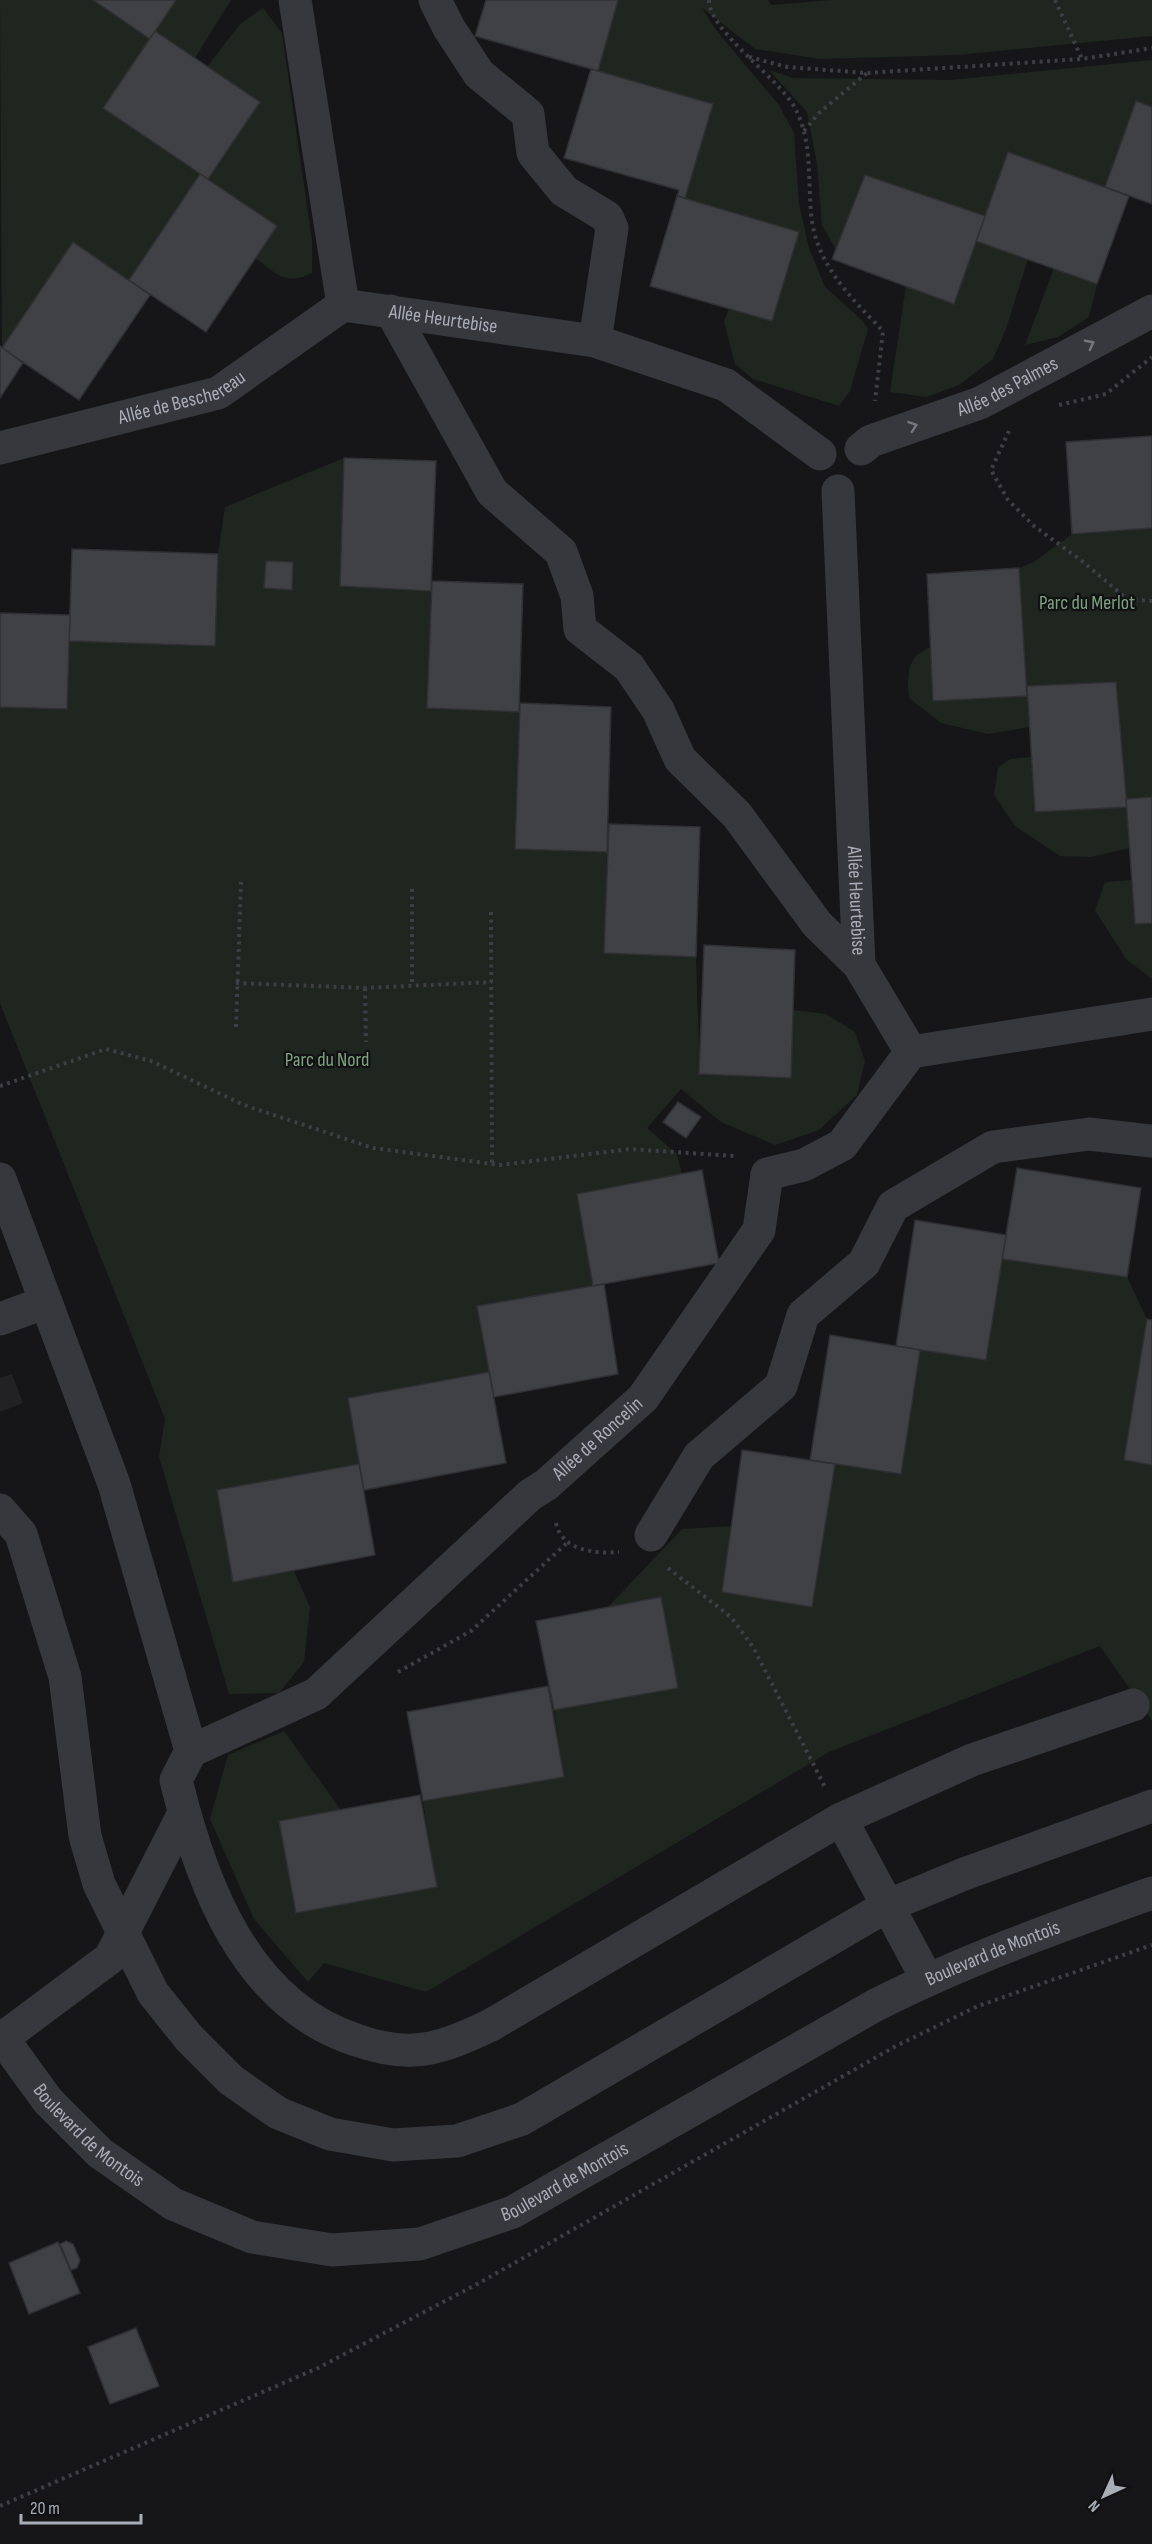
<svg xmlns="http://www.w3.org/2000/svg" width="1152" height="2544" font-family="'Sofia Sans Condensed',sans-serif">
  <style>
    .built { fill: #222225 }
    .green { fill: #1e261f }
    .building { fill: #404145; stroke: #303034; stroke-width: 1.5 }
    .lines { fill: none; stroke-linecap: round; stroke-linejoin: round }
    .path { stroke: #3d3f44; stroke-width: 4; stroke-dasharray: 3 4.5; stroke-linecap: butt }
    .minor { stroke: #37383d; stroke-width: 33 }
    .oneway { stroke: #757881 }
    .labels { text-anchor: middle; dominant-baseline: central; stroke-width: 4.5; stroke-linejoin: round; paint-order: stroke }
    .street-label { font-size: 20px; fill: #a8adb8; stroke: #111113 }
    .park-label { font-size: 20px; fill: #7fa381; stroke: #111113 }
  </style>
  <rect width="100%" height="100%" fill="#161618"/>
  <!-- built -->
  <polygon class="built" points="12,1374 23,1403 0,1412 0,1378"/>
  <!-- green -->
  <g class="green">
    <polygon points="0,0 93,0 150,39 103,108 200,174 131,281 73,242 2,348"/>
    <polygon points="176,0 231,0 195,58 155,31"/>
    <polygon points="618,0 767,0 772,5 831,0 1152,0 1152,36 957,55 820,59 755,49 702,8 716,30 779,105 794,133 799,204 809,248 825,287 863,321 868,329 850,391 839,406 753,379 735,364 724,322 729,308 772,321 799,232 685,198 713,105 598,71"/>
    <path d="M263,8L282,33L312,240V273C285,286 277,274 255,258L277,226L208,179L207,67L240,24Z"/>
    <polygon points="1152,60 1152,107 1136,102 1105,187 1009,152 985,216 865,175 836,250 822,225 817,164 807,112 769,70 793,78 951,80"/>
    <polygon points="976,241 1028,259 1006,329 993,359 959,385 926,397 890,392 906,286"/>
    <polygon points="1054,268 1097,284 1089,317 1058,337 1025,345"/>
    <polygon points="344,458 340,586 431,591 428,708 519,712 515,848 607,852 605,953 696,957 700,1074 793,1010 826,1014 855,1032 865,1061 857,1095 819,1130 775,1145 721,1122 681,1089 647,1128 677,1154 682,1174 577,1194 593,1286 478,1306 489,1372 348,1398 359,1464 217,1490 233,1582 294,1571 310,1607 304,1662 279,1693 229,1694 159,1457 165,1419 0,1003 0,707 67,709 69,641 215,646 218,554 225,507"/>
    <polygon points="1152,528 1152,797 1130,848 1091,857 1060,856 1015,826 994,795 998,768 1010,759 1031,757 1036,812 1126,799 1116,682 1027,686 1019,568 1034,562 1072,534"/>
    <path d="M931,647L1027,696L1029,727L988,734L941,723L909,698C907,676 906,656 931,647Z"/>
    <polygon points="1133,880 1135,924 1152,923 1152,979 1126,959 1095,910 1105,882"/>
    <polygon points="1002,1259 1127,1277 1147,1319 1124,1460 1152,1465 1152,1721 1100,1646 829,1752 426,1992 324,1963 308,1982 254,1919 210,1819 228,1755 284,1731 341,1810 279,1821 296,1912 436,1887 423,1801 564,1777 554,1710 677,1688 608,1607 682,1529 731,1526 722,1592 812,1607 835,1464 901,1474 920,1350 986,1360"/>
  </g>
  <!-- building -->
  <g class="building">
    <polygon points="93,0 176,0 150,39"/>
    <polygon points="486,0 618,0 598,71 475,36"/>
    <polygon points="155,31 260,102 208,179 103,108"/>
    <polygon points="591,69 713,104 685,198 677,196 679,190 564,158"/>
    <polygon points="1136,101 1152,107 1152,204 1105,187"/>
    <polygon points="1008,152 1129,196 1097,284 976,241"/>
    <polygon points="200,174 277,226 206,332 129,280"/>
    <polygon points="865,175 985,216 954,304 832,259"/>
    <polygon points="677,196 799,232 772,321 650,286"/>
    <polygon points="73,242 150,295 79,400 2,348"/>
    <polygon points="0,346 23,363 0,398"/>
    <polygon points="1152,436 1152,528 1072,534 1066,442"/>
    <polygon points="344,458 436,461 431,591 340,586"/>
    <polygon points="72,549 218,554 215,646 69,641"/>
    <polygon points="266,561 293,562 292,590 264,588"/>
    <polygon points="1019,568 1027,696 933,701 927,574"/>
    <polygon points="432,581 523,584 519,712 427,708"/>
    <polygon points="0,613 70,615 67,709 0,707"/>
    <polygon points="1116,682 1127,807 1035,812 1027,686"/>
    <polygon points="520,703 611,707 607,852 515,849"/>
    <polygon points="1152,797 1152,923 1135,924 1126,799"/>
    <polygon points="609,824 700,827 696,957 604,953"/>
    <polygon points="704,945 795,950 791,1078 699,1074"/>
    <polygon points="678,1102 701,1117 686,1138 663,1122"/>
    <polygon points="1017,1168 1141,1188 1127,1277 1002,1259"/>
    <polygon points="702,1170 719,1263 593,1286 577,1194"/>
    <polygon points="915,1220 1006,1235 986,1360 896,1346"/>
    <polygon points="604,1284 618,1374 494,1397 477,1306"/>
    <polygon points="1147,1319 1152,1320 1152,1465 1124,1460"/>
    <polygon points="830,1335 920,1350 901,1474 810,1460"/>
    <polygon points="489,1372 506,1463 364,1490 348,1398"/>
    <polygon points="742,1450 835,1464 812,1607 722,1592"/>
    <polygon points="359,1464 375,1555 233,1582 217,1490"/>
    <polygon points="661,1597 678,1688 554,1710 536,1621"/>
    <polygon points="548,1686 564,1777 423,1801 407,1712"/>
    <polygon points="420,1795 437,1887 296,1913 279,1821"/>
    <polygon points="66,2241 73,2244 80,2260 77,2268 71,2270 60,2244"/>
    <polygon points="58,2242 80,2293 29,2314 9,2263"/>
    <polygon points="136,2328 159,2386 110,2404 88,2347"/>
  </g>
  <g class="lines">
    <!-- path -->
    <g class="path">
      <path d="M709,0C709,32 782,80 796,110C812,142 808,178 811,213C815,263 850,297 883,331L875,401"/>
      <polyline points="1055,0 1082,59"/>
      <polyline points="749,57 787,67 867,73 1082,59 1152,48"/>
      <polyline points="804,131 820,112 867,73"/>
      <polyline points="1059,405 1106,394 1152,357"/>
      <polyline points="1009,431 991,470 1008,500 1034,526 1082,561 1127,599 1152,601"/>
      <polyline points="412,889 412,986"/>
      <polyline points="491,912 492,1164"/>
      <polyline points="236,983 365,988 492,982"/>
      <polyline points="365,988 366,1042"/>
      <polyline points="236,1027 241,882"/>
      <polyline points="0,1086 106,1049 151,1061 244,1105 373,1148 500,1165 630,1149 735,1156"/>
      <path d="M556,1523C562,1551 596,1554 619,1552"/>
      <polyline points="668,1568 731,1617 753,1647 825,1787"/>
      <polyline points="398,1672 471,1631 568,1542"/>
      <polyline points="0,2506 318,2368 481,2282 896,2046 978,2006 1152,1945"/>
    </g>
    <!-- minor -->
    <g class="minor">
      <path id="s1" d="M295,0L343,305L595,341L726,385L820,454"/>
      <polyline points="435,0 449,28 479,74 528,114 533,153 564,191 607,217 612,228 595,341"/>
      <polyline points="391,311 492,492 561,552 577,596 580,629 629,667 658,710 680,759 737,815 817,924 859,965"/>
      <path id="s2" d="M0,448L218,393L343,305"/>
      <path id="s3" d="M861,449L871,441L980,403L1152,311"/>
      <path id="s4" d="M838,491L859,965L911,1052"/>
      <polyline points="911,1052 1152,1014"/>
      <path d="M0,1179L114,1484L191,1751L176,1780C201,1883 245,2004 356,2040C373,2046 395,2051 414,2050C441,2049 467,2036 491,2025L841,1819L972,1760L1133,1705"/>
      <polyline points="0,1319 46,1302"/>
      <polyline points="0,1510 21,1534 65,1677 85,1836 99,1884 153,1993 189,2038 231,2080 278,2113 330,2134 393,2145 457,2141 522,2119 887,1906 964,1874 1152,1806"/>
      <polyline points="651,1535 699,1456 781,1386 803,1315 864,1263 893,1206 993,1147 1089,1134 1152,1141"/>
      <path id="s5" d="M191,1751L316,1694L530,1495L546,1485L643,1398L759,1230L767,1174L804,1165L842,1145L911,1052"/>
      <polyline points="841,1819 927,1979"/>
      <path id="s6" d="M0,2035L48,2101L100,2153L173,2204L252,2237L332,2250L420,2244L513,2212L874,2006C964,1960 1057,1927 1152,1893"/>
      <polyline points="0,2040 110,1958 184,1813"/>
    </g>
  </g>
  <!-- one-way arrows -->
  <defs><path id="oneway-chevron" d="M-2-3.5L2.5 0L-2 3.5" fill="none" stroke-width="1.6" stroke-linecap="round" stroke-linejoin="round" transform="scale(1.5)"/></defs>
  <g class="oneway">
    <use href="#oneway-chevron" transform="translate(1090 344) rotate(-28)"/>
    <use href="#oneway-chevron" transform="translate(913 426) rotate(-19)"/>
  </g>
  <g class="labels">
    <!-- street labels -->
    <g class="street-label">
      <text stroke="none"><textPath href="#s1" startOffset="410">Allée Heurtebise</textPath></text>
      <text stroke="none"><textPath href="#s3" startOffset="160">Allée des Palmes</textPath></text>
      <text stroke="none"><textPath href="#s2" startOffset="189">Allée de Beschereau</textPath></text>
      <text stroke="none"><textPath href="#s4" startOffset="410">Allée Heurtebise</textPath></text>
      <text stroke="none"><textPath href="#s5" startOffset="518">Allée de Roncelin</textPath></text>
      <text stroke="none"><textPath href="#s6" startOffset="1143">Boulevard de Montois</textPath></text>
      <text stroke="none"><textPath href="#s6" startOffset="135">Boulevard de Montois</textPath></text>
      <text stroke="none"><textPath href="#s6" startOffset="657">Boulevard de Montois</textPath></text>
    </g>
    <!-- park labels -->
    <g class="park-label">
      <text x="1087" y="603">Parc du Merlot</text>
      <text x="327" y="1060">Parc du Nord</text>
    </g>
  </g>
  <!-- north arrow -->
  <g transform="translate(1104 2496) rotate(225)" stroke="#111113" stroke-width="4.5" paint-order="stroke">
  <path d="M0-4.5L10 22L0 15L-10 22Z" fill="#a8adb8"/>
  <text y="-9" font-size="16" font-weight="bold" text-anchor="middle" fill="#a8adb8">N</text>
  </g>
  <!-- scale -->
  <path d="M21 2514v9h120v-9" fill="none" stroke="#a8adb8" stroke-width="3"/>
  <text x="30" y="2514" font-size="18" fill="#a8adb8" stroke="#111113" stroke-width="4.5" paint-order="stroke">20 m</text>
</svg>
